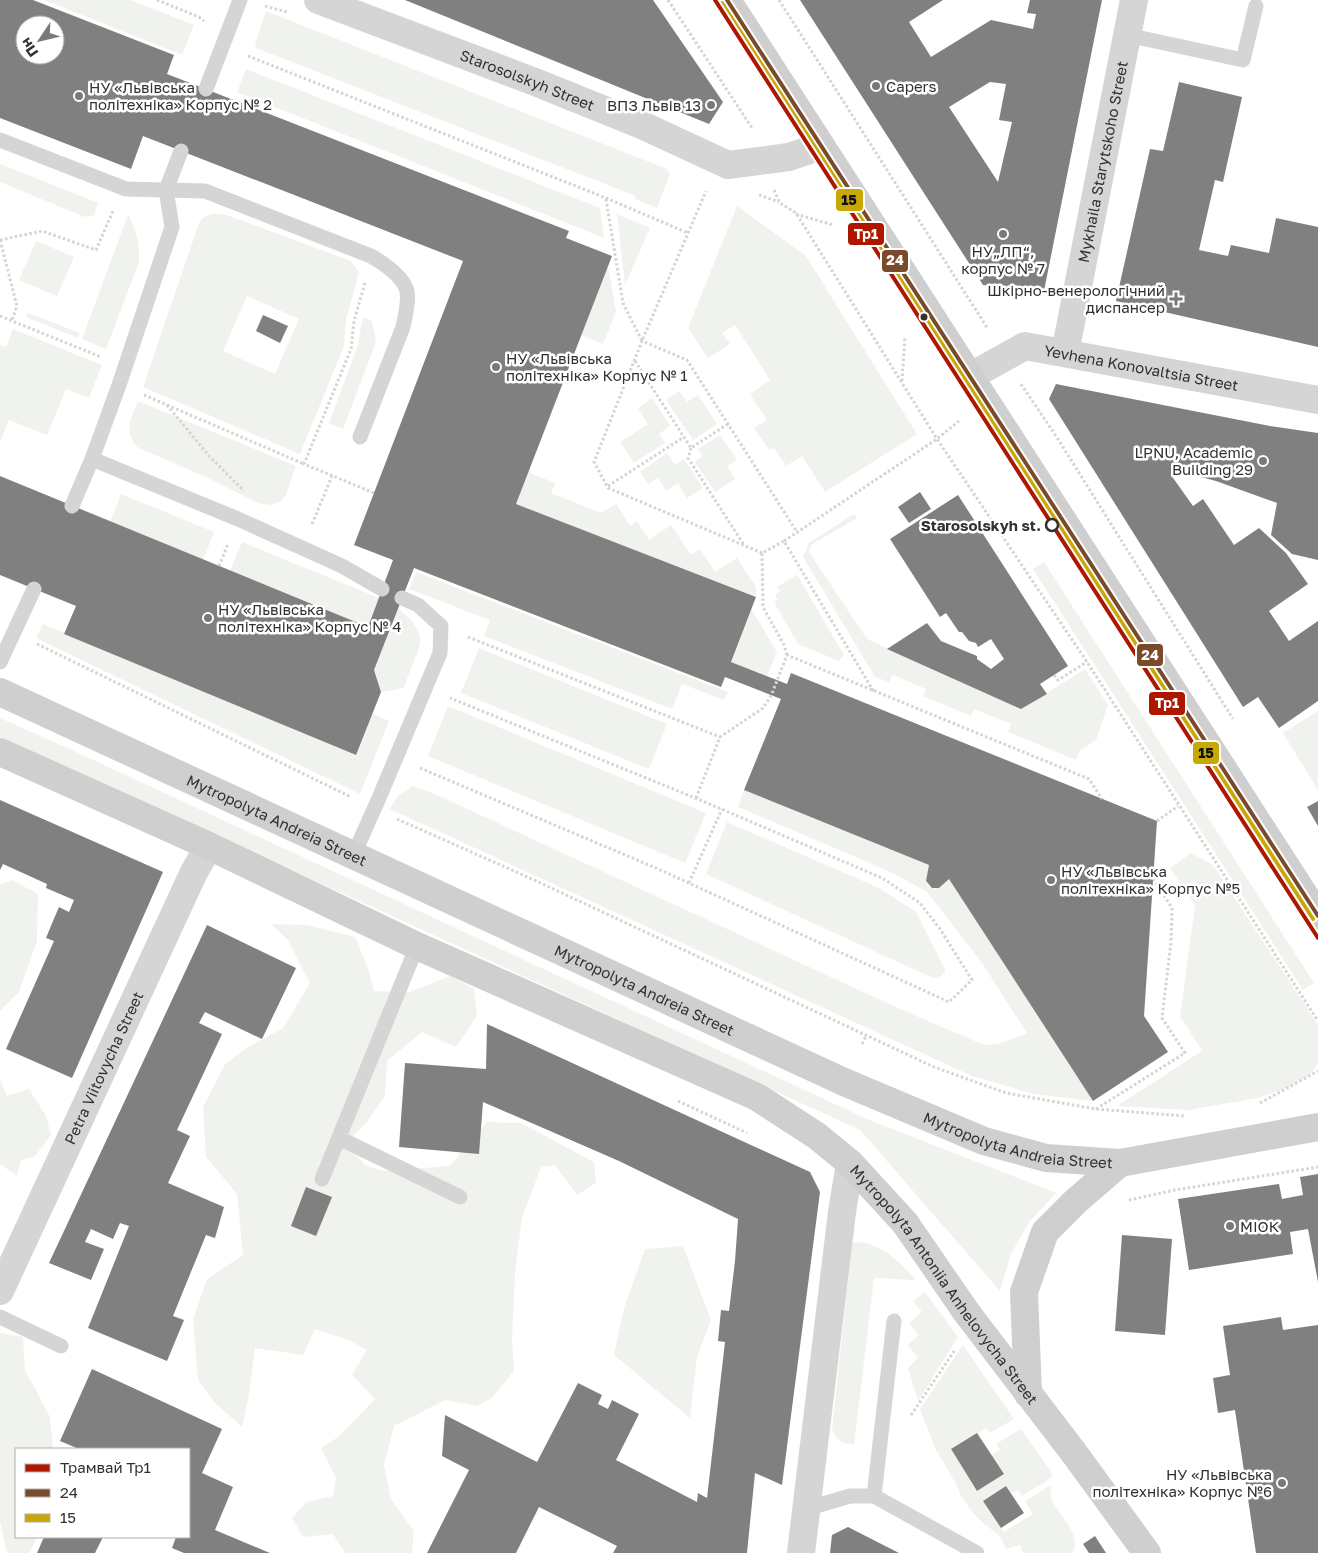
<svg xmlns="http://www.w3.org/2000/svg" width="1318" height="1553" font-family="'Golos Text',sans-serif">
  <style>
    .green { fill: #f0f3ed; fill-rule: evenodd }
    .building { fill: #808080; fill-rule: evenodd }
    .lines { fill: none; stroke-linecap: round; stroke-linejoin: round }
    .path { stroke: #d4d4d4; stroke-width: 3; stroke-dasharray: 2.5 2.5; stroke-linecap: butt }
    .lane { stroke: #d5d5d5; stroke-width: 15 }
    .street { stroke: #d5d5d5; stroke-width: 28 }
    .secondary { stroke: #cfcfcf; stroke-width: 28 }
    .bus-1-casing { stroke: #fff; stroke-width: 8 }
    .bus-2-casing { stroke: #fff; stroke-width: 8 }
    .bus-1 { stroke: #7a4b2a; stroke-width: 4 }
    .bus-2 { stroke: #c8a807; stroke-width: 4 }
    .tram-1-casing { stroke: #fff; stroke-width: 8 }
    .tram-1 { stroke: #ad1700; stroke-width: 4 }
    .poi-dot { fill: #797979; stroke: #fff; stroke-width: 2 }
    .bus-dot { fill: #313131; stroke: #fff; stroke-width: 2 }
    .stop-dot { fill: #fff; stroke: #313131; stroke-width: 2.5 }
    .labels { text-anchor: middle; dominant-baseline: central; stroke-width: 5; stroke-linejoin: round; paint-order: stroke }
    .street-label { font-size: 15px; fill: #313131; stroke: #fff }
    .poi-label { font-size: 15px; fill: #313131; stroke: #fff; text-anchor: start }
    .stop-label { font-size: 15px; font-weight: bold; fill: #313131; stroke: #fff; text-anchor: end }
    .line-badge { stroke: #fff; stroke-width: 2 }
    .badge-label { font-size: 14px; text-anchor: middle; font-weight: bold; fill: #fff }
    .pale-badge-label { font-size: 14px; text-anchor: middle; font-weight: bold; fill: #111 }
  </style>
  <rect width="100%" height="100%" fill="#fff"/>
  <!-- green -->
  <g class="green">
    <polygon points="44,0 131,0 194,25 182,55"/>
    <polygon points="266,11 667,169 670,174 657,208 635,199 636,196 256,48 255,45"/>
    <polygon points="246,69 600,208 604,238 237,92"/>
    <polygon points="0,164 98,203 94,215 85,217 0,182"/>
    <polygon points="737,206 806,256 917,434 825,492 802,456 786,466 774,448 769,450 754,428 767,420 750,394 770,380 735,325 722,333 730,344 708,358 688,328"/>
    <path d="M213,214H224L351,261L359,272L346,320L344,346L300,454L143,387L199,223L203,217ZM247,296L299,319L275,374L223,351Z"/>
    <polygon points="617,214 650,228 625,285"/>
    <path d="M128,215C137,231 140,244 139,262L106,349L82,339Z"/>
    <polygon points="36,241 74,257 57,296 19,280"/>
    <polygon points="608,265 616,312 603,344 581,335"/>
    <polygon points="28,313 80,333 78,338 26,317"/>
    <polygon points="363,317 372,321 376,342 343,429 329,423 357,348"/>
    <polygon points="13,329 102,365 89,398 66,389 47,435 9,420 0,442 0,345 6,347"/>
    <polygon points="679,391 687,402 698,395 717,424 693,440 666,400"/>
    <polygon points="652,398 670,426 659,434 665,443 634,463 620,442 648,424 638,408"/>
    <path d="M138,401L296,466L286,495L281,501L271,505L258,503L210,479L137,447C123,430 131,419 138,401Z"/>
    <polygon points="720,435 737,460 727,466 735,479 715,492 695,462 703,456 698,449"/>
    <polygon points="667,453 675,465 684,459 703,488 687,498 678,483 666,491 658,478 648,484 640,472"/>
    <polygon points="528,472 555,483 551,493 601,513 616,504 630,526 637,521 649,540 671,525 691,555 700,549 715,572 737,558 756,587 756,597 516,504"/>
    <polygon points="121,494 214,532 203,560 110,522"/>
    <polygon points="854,514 857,518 811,545 809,552 867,639 1021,709 1085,669 1108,705 1096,740 1080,750 1076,760 1008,732 1011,724 974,709 971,716 923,696 926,689 893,675 889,682 875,677 803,557 809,543"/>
    <polygon points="242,542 379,598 368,627 230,571"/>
    <polygon points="1044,562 1314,983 1303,990 1033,569"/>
    <polygon points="416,572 728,692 724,700 682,684 672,709 484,636 490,620 409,589"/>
    <polygon points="797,575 844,655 839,661 798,644 774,602 777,600 775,595 780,591 777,587"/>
    <path d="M398,609C408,616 421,628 420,642C419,652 407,677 404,688L381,692L374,670Z"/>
    <polygon points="751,609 777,652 767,676 731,662"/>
    <polygon points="43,624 355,755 372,713 389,721 360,794 36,638"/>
    <polygon points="479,648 667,724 649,769 461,693"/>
    <polygon points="448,706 706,813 685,863 428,756"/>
    <polygon points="1318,711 1318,790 1283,733"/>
    <polygon points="0,718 74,751 867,1119 1056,1193 1030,1221 1011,1254 1000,1291 860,1130 0,737"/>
    <polygon points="413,786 435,794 900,1009 984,1045 998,1044 1027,1033 980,960 927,892 898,876 870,863 738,807 744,790 929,865 926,881 928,886 936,889 939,888 949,879 1093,1101 1033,1094 972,1076 390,809 398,796"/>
    <polygon points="727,822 879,888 916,912 945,969 945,973 941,976 933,978 706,874"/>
    <polygon points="1191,853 1213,865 1318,1025 1318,1063 1309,1076 1286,1088 1258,1098 1188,1110 1117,1106 1202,1051 1180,1016 1195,906 1170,868"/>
    <polygon points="12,880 38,894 37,941 19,992 0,1011 0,885"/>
    <polygon points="271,924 307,925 355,937 368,968 374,991 410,992 450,976 474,989 477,1016 456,1047 422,1032 387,1061 385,1096 367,1122 346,1144 365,1165 384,1171 450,1166 487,1122 521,1123 594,1162 596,1183 577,1195 555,1165 541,1167 522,1218 515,1272 512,1339 514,1371 492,1398 477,1406 445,1400 394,1426 384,1465 391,1499 414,1531 412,1553 345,1553 333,1534 303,1537 292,1518 306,1502 333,1496 336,1478 321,1448 338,1437 375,1399 352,1375 367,1350 348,1340 315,1329 303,1355 255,1348 248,1400 242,1427 214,1402 198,1380 193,1319 207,1279 243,1255 237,1194 206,1157 203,1107 225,1064 248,1047 283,1028 310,983 287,939"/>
    <polygon points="0,1080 7,1096 29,1089 46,1116 51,1135 35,1156 21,1160 17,1176 0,1164"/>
    <path d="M864,1242C891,1252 896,1259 916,1280L874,1278L854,1445C841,1442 837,1442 832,1429L852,1243Z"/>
    <polygon points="683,1246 711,1320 697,1357 690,1418 614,1355 624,1308 645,1249"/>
    <polygon points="925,1292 958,1337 918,1401 908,1368 918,1358 908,1345 919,1335 909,1323 922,1312 913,1301"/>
    <polygon points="0,1333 23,1337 25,1370 50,1417 53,1449 16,1449 16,1537 37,1537 29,1553 7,1553 0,1522"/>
    <path d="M963,1345L1014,1419L990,1433L986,1428L951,1450L977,1491L1003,1474L991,1455L1000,1449L996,1444L1021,1429L1052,1473L1051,1478L1022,1496L1018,1490L1012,1493L1006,1486L983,1501L1004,1532L1033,1514L1025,1501L1051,1485C1051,1488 1050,1494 1051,1497C1055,1512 1084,1535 1072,1553H1023L1020,1545L1006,1549L999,1535L984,1524L972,1512L961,1496L956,1484L935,1448L920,1409Z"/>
  </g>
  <!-- building -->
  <g class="building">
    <path d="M0,0H33L174,55L167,74L569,231L566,238L612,256L516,504L756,597L731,662L787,684L791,673L1157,821L1144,1016L1168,1052L1093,1101L949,879L939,888H932L926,881L929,865L744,790L781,699L725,677L721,687L414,568L374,670L381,692L356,755L64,634L76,606L0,575V476L368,627L393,560L354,545L463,261L143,136L131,169L0,118ZM25,25H55V55H25Z"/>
    <polygon points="405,0 653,0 723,102 709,124"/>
    <path d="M800,0H943L909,22L931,57L991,20L1033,29L1036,14L1027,13L1030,0H1102L1044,291L983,285ZM990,82L1006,84L999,120L1012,122L998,182L949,107Z"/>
    <polygon points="1179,82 1242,97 1223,182 1215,180 1199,250 1228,256 1231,245 1269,253 1276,218 1318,227 1318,347 1116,301 1150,149 1163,151"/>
    <polygon points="263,315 288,326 280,343 256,331"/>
    <polygon points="1056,384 1270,426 1318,433 1318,560 1292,554 1271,535 1277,503 1216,481 1182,472 1171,475 1193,506 1203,499 1234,545 1259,528 1286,553 1308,584 1269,611 1289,641 1318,621 1318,701 1279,728 1258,697 1243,707 1049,399"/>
    <polygon points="920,492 931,509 909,523 898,507"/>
    <polygon points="958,495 1068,666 1040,684 1047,694 1021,709 887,649 927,623 941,641 977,656 977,659 991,669 1004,659 991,639 978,647 976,643 969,641 962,632 959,632 946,613 940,617 890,539"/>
    <polygon points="0,800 163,872 72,1078 6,1049 54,941 46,938 53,921 59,907 69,912 74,900 46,888 47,884 3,864 0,870"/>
    <polygon points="1318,801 1318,826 1307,807"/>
    <polygon points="207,925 296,968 262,1039 205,1012 199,1023 222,1034 177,1130 190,1136 168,1183 224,1207 215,1238 206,1235 173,1316 184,1320 167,1361 88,1328 129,1226 120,1223 113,1239 91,1229 85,1242 104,1249 91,1280 49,1263"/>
    <polygon points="487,1024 810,1172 820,1192 782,1485 755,1473 747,1553 613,1553 617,1546 539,1507 516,1553 427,1553 469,1470 442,1456 445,1415 537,1462 578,1383 602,1395 598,1404 608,1409 612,1400 639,1414 616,1460 697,1502 698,1493 707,1498 725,1342 718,1341 721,1310 729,1311 735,1261 738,1219 619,1161 483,1102 479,1154 399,1147 405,1063 486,1069"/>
    <polygon points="1318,1174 1318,1282 1308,1229 1290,1232 1293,1254 1189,1270 1178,1199 1279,1184 1282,1199 1303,1195 1300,1177"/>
    <polygon points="306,1187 332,1197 316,1236 291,1226"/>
    <polygon points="1122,1235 1172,1239 1165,1335 1115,1331"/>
    <polygon points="1281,1317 1283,1330 1318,1325 1318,1553 1256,1553 1235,1410 1218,1413 1213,1378 1230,1375 1223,1326"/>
    <polygon points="92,1369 222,1429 202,1473 233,1487 215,1530 270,1553 184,1553 172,1548 176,1537 189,1537 189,1449 79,1449 60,1441"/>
    <polygon points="977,1433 1004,1474 977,1491 951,1449"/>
    <polygon points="1006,1486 1024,1513 1001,1528 983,1501"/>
    <polygon points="848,1527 899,1553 830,1553 832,1535"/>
    <polygon points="1095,1536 1106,1553 1089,1553 1083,1544"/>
    <polygon points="44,1537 103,1537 95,1553 37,1553"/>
  </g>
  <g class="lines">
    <!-- path -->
    <g class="path">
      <polyline points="157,0 199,17 204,21"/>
      <polyline points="668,0 752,128"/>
      <polyline points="779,0 988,329"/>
      <polyline points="265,6 287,12"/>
      <polyline points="248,56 606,198 688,233"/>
      <polyline points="774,190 780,203 796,213 937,439 1087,662 1318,1021"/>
      <polyline points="759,195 779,202"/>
      <polyline points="606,199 623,303 642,341 706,191"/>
      <polyline points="796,214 833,225"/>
      <polyline points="0,240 42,231 96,250 113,211"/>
      <polyline points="0,240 17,306 12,320"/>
      <polyline points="365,283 354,321 351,349 304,464 374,493"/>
      <polyline points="0,316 101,357"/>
      <polyline points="635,361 691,448 728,424"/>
      <polyline points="902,381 905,337"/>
      <polyline points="1021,384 1056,436 1233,719"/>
      <polyline points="144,395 304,464"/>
      <polyline points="167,405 209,456 244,491"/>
      <polyline points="691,448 688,458 744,545"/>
      <polyline points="608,486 684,437"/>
      <polyline points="312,524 332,476"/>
      <polyline points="784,541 937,439 959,421"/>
      <polyline points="762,553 608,488 594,462 642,341 687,360 797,532"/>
      <polyline points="219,566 228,544"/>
      <polyline points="468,637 720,737"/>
      <polyline points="37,644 351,797"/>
      <polyline points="787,655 784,645 763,607 762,553 784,541 874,692"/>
      <polyline points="1054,675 1058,680 1087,662"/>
      <polyline points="420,768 656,868 949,1002 972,980 940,929 920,903 882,878 705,802 450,698"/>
      <polyline points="696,798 720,737 763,708 771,696 787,655 1089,779 1102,799"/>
      <polyline points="397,819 532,879 934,1067 1006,1093 1096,1109 1185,1116"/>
      <polyline points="1157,821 1178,806"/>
      <polyline points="689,883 722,809"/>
      <polyline points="862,1044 866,1036"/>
      <polyline points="678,1101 747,1133"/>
      <polyline points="1260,1103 1318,1071"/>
      <polyline points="1096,1109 1185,1053 1162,1018 1171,942 1172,908 1153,878"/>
      <polyline points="1129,1200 1175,1190 1318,1167"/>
      <polyline points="911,1415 955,1350"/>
    </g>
    <!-- lane -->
    <g class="lane">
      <polyline points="1127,35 1243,60 1256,6"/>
      <polyline points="206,89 240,0"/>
      <path d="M0,140L126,189L205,191L371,256C383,263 400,274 406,288C410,297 405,317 403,327L360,437"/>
      <polyline points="92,459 238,519 342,566 382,589"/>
      <polyline points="72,506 92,459 119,385 172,227 166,190 181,151"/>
      <polyline points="0,662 34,589"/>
      <polyline points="354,854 379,798 440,653 441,626 418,605 402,598"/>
      <polyline points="339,1138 460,1197"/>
      <polyline points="322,1179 417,946"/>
      <polyline points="0,1317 61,1346"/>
      <polyline points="874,1496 894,1321"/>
      <polyline points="806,1509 850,1496 874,1496 977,1553"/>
    </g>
    <!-- street -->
    <g class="street">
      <path id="s1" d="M318,0L535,82L644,126L728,165L789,157L821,146"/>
      <path id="s2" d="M1065,353L1134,0"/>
      <path id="s3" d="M971,376L1025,346L1318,400"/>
      <path id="s4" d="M0,1291L194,872L209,846"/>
      <polyline points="801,1553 842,1212 850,1163"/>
    </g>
    <!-- secondary -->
    <g class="secondary">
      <polyline points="727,0 1318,916"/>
      <path id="s5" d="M0,692L844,1082L984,1141L1046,1158L1120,1163L1318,1127"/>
      <path id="s6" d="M0,752L209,846L417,946L757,1097L817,1136L850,1163L905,1223L967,1313L1074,1453L1147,1553"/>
      <polyline points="1028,1394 1024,1292 1045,1232 1076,1201 1120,1163"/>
    </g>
    <defs>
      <polyline id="bus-1" points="727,0 1318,916"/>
      <polyline id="bus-2" points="722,3 1313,919"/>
    </defs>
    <!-- bus-1 casing -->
    <use href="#bus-1" class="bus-1-casing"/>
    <!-- bus-2 casing -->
    <use href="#bus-2" class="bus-2-casing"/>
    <!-- bus-1 -->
    <use href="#bus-1" class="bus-1"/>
    <!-- bus-2 -->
    <use href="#bus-2" class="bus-2"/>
    <defs>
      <polyline id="tram-1" points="715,0 1318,938"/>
    </defs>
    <!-- tram-1 casing -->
    <use href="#tram-1" class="tram-1-casing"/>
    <!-- tram-1 -->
    <use href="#tram-1" class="tram-1"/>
  </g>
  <!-- markers -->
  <g class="poi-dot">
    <circle cx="876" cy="86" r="5"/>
    <circle cx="79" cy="96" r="5"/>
    <circle cx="711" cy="105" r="5"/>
    <circle cx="1003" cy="234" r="5"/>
    <path d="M1173.5 291.5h5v5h5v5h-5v5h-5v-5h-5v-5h5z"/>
    <circle cx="496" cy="367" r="5"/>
    <circle cx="1263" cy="461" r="5"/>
    <circle cx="208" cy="618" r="5"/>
    <circle cx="1051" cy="880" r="5"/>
    <circle cx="1230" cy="1226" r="5"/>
    <circle cx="1282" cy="1483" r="5"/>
  </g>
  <circle class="bus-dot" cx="924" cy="317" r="4.5"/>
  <circle class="stop-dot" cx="1052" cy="525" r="6"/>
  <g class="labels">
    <!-- street labels -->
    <g class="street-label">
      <text stroke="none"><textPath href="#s1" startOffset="224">Starosolskyh Street</textPath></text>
      <text stroke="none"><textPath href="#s2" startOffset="195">Mykhaila Starytskoho Street</textPath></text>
      <text stroke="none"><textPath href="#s3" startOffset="180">Yevhena Konovaltsia Street</textPath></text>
      <text stroke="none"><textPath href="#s5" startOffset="305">Mytropolyta Andreia Street</textPath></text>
      <text stroke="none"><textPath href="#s5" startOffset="710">Mytropolyta Andreia Street</textPath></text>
      <text stroke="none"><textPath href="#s4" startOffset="246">Petra Viitovycha Street</textPath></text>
      <text stroke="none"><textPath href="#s5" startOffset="1115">Mytropolyta Andreia Street</textPath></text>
      <text stroke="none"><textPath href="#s6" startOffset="1100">Mytropolyta Antoniia Anhelovycha Street</textPath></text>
    </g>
    <!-- poi labels -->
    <g class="poi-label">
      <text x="886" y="86">Capers</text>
      <text x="89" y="87">НУ «Львівська<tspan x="89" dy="17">політехніка» Корпус № 2</tspan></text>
      <text x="701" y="105" text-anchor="end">ВПЗ Львів 13</text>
      <text x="1003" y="251" text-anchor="middle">НУ„ЛП“,<tspan x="1003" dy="17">корпус № 7</tspan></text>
      <text x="1165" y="290" text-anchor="end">Шкірно-венерологічний<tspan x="1165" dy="17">диспансер</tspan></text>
      <text x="506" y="358">НУ «Львівська<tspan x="506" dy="17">політехніка» Корпус № 1</tspan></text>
      <text x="1253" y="452" text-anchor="end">LPNU, Academic<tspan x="1253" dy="17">Building 29</tspan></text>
      <text x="218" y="609">НУ «Львівська<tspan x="218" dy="17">політехніка» Корпус № 4</tspan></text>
      <text x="1061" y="871">НУ «Львівська<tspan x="1061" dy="17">політехніка» Корпус №5</tspan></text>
      <text x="1240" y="1226">МІОК</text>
      <text x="1272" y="1474" text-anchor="end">НУ «Львівська<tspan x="1272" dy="17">політехніка» Корпус №6</tspan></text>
    </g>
    <!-- stop labels -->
    <g class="stop-label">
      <text x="1041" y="525">Starosolskyh st.</text>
    </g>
  </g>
  <g class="line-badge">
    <rect x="835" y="188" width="29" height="24" rx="5" fill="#c8a807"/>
    <rect x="847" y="222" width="38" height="24" rx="5" fill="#ad1700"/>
    <rect x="881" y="249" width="28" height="24" rx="5" fill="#7a4b2a"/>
    <rect x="1136" y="643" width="28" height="24" rx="5" fill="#7a4b2a"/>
    <rect x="1148" y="691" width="38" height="25" rx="5" fill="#ad1700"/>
    <rect x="1192" y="741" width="28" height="24" rx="5" fill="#c8a807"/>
  </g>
  <g class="badge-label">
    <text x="866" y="239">Тр1</text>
    <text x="895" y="265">24</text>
    <text x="1150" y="660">24</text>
    <text x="1167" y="708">Тр1</text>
  </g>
  <g class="pale-badge-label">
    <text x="849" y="205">15</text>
    <text x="1206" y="758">15</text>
  </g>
  <!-- legend -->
  <rect x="15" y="1448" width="175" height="90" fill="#ffffff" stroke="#adadad"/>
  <rect x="25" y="1464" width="25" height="8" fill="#ad1700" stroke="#adadad"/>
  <text x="60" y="1473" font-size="15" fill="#313131">Трамвай Тр1</text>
  <rect x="25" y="1489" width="25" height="8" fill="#7a4b2a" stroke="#adadad"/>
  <text x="60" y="1498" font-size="15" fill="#313131">24</text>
  <rect x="25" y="1514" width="25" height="8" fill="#c8a807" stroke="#adadad"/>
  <text x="60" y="1523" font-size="15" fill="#313131">15</text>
  <!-- north arrow -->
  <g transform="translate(40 40) rotate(235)"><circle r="24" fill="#ffffff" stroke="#adadad"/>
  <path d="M0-4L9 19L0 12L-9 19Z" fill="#797979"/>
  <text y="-8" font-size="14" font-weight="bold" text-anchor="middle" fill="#313131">Пн</text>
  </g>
</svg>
